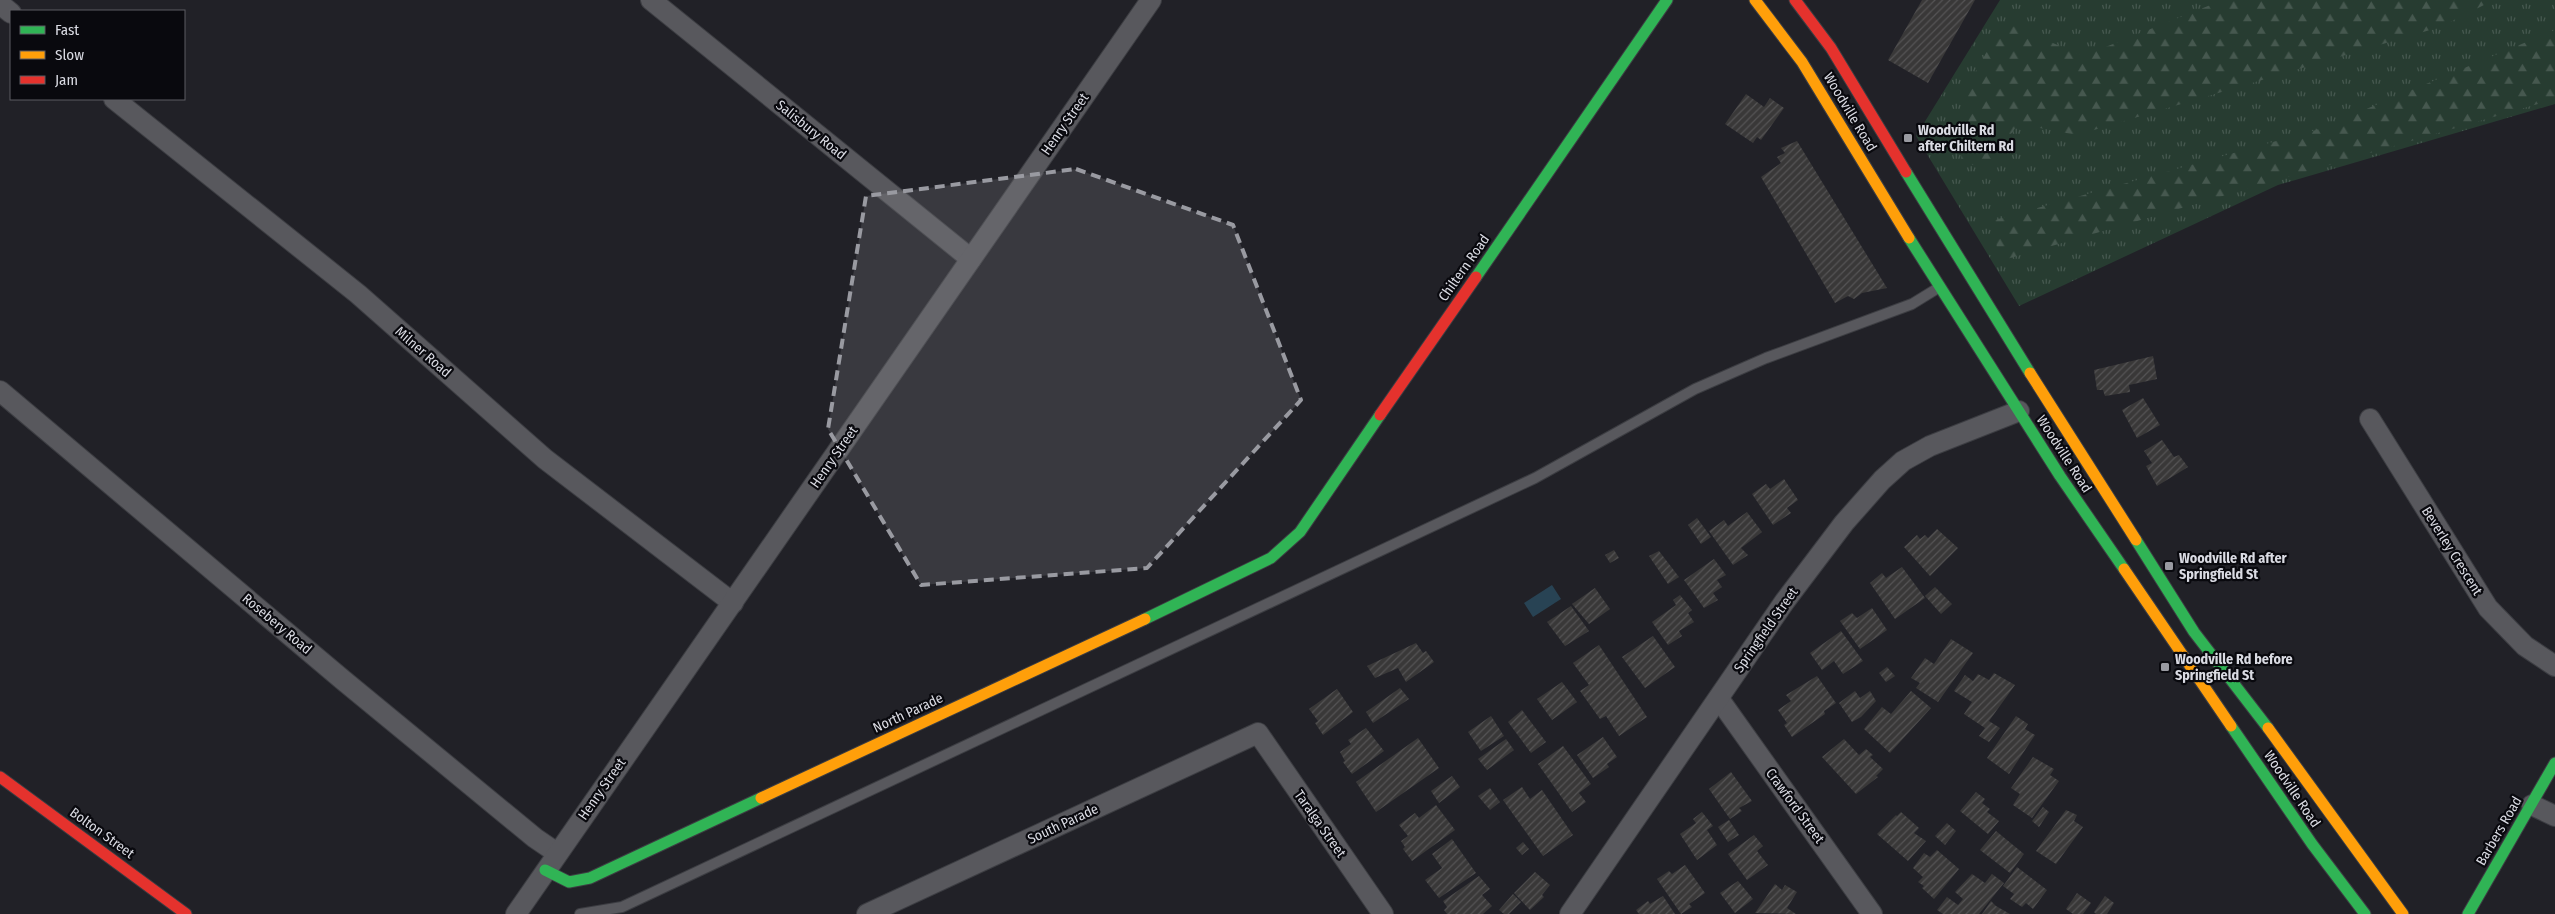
<svg xmlns="http://www.w3.org/2000/svg" width="2555" height="914" font-family="'Fira Sans Condensed',sans-serif">
  <style>
    .grass { fill: url(#grass-tufts) }
    .forest { fill: url(#forest-firs) }
    .water { fill: #284354 }
    .building { fill: url(#building-hatch) }
    .lines { fill: none; stroke-linecap: round; stroke-linejoin: round }
    .lane-casing { stroke: #3c3d42; stroke-width: 12 }
    .street-casing { stroke: #3c3d42; stroke-width: 22 }
    .fast-casing { stroke: #3c3d42; stroke-width: 13 }
    .slow-casing { stroke: #3c3d42; stroke-width: 13 }
    .jam-casing { stroke: #3c3d42; stroke-width: 13 }
    .lane { stroke: #58585d; stroke-width: 10 }
    .street { stroke: #58585d; stroke-width: 20 }
    .fast { stroke: #30b455; stroke-width: 11 }
    .slow { stroke: #ff9f0a; stroke-width: 11 }
    .jam { stroke: #e5322d; stroke-width: 11 }
    .marked { fill: #999aa1; fill-opacity: 0.2; stroke: #999aa1; stroke-width: 4; stroke-dasharray: 10 6; stroke-linejoin: round }
    .poi-dot { fill: #999aa1; stroke: #09090e; stroke-width: 2 }
    .labels { text-anchor: middle; dominant-baseline: central; stroke-width: 4.5; stroke-linejoin: round; paint-order: stroke }
    .street-label { font-size: 14px; fill: #dadbe3; stroke: #09090e }
    .poi-label { font-size: 14px; font-weight: bold; fill: #dadbe3; stroke: #09090e; text-anchor: start }
  </style>
  <defs>
    <pattern id="grass-tufts" width="24" height="20" patternUnits="userSpaceOnUse" patternTransform="scale(1.25)"><rect width="24" height="20" fill="#273c31"/><path d="M3 7l-1-3M5 7V3M7 7l1-3M15 17l-1-3M17 17v-4M19 17l1-3" fill="none" stroke="#46584f"/></pattern>
    <pattern id="forest-firs" width="22" height="20" patternUnits="userSpaceOnUse" patternTransform="scale(1.25)"><rect width="22" height="20" fill="#273c31"/><path d="M5 1l3.5 6h-7zM16 11l3.5 6h-7z" fill="#46584f"/></pattern>
    <pattern id="building-hatch" width="6" height="6" patternUnits="userSpaceOnUse" patternTransform="scale(1.25)"><rect width="6" height="6" fill="#393838"/><path d="M-1 1l2-2M0 6l6-6M5 7l2-2" fill="none" stroke="#555455"/></pattern>
  </defs>
  <rect width="100%" height="100%" fill="#212127"/>
  <!-- grass -->
  <polygon class="grass" points="2000,0 2555,0 2555,104 2278,185 2019,306 1916,136"/>
  <!-- forest -->
  <g class="forest">
    <polygon points="2223,0 2494,0 2440,27 2077,135 2018,124 1987,168 1961,162 1966,88 2004,22 2083,56"/>
    <polygon points="2555,30 2555,99 2000,261 1991,221 2316,130"/>
  </g>
  <!-- water -->
  <polygon class="water" points="1552,585 1561,599 1533,617 1524,603"/>
  <!-- building -->
  <g class="building">
    <polygon points="1922,0 1975,0 1928,83 1888,60"/>
    <polygon points="1746,94 1764,107 1770,98 1784,108 1761,140 1757,137 1753,143 1725,124"/>
    <polygon points="1797,141 1887,288 1862,293 1854,299 1848,296 1835,303 1761,177 1781,163 1777,157 1785,153 1781,148"/>
    <polygon points="2153,356 2157,379 2129,385 2130,392 2105,396 2103,390 2097,390 2094,370"/>
    <polygon points="2143,398 2160,425 2137,438 2122,410"/>
    <polygon points="2162,440 2174,457 2179,455 2188,467 2157,486 2146,466 2152,463 2144,451"/>
    <polygon points="1784,479 1798,500 1787,508 1791,513 1773,525 1752,494 1766,484 1770,489"/>
    <polygon points="1747,512 1762,532 1741,548 1748,555 1733,565 1709,531 1724,520 1728,526"/>
    <polygon points="1697,518 1711,537 1701,544 1688,525"/>
    <polygon points="1937,529 1958,548 1930,576 1904,547 1917,535 1920,539 1925,535 1928,538"/>
    <polygon points="1614,550 1619,558 1610,563 1605,555"/>
    <polygon points="1659,551 1679,577 1668,584 1649,556"/>
    <polygon points="1714,559 1726,575 1717,580 1722,587 1713,593 1718,600 1704,608 1684,580"/>
    <polygon points="1902,567 1925,598 1895,619 1870,583 1882,573 1886,578"/>
    <polygon points="1935,587 1952,604 1941,614 1925,596"/>
    <polygon points="1595,588 1610,609 1589,624 1572,604"/>
    <polygon points="1680,595 1692,610 1688,613 1694,622 1679,631 1682,636 1668,645 1652,622 1676,605 1673,600"/>
    <polygon points="1571,606 1589,631 1565,646 1547,622"/>
    <polygon points="1872,608 1887,630 1860,649 1840,621 1852,613 1857,618"/>
    <polygon points="1841,631 1863,661 1843,674 1834,661 1822,670 1810,653"/>
    <polygon points="1653,636 1675,667 1645,688 1622,657"/>
    <polygon points="1951,639 1973,653 1938,702 1916,688 1920,683 1911,678 1925,658 1934,664"/>
    <polygon points="1416,643 1423,653 1426,651 1434,662 1406,682 1398,668 1375,678 1367,666"/>
    <polygon points="1599,645 1647,717 1619,736 1606,716 1600,719 1580,691 1589,685 1573,663"/>
    <polygon points="1887,667 1895,676 1886,682 1879,673"/>
    <polygon points="1994,673 2015,685 1989,721 2000,728 1989,742 1979,736 1985,728 1964,714 1972,702 1954,691 1965,675 1973,681 1978,674 1989,680"/>
    <polygon points="1817,676 1836,703 1824,711 1825,714 1792,737 1784,725 1787,723 1778,710 1791,701 1786,695"/>
    <polygon points="1562,682 1577,702 1552,720 1537,699"/>
    <polygon points="1400,688 1409,699 1373,723 1366,712"/>
    <polygon points="1337,689 1353,712 1323,735 1315,723 1318,721 1309,709"/>
    <polygon points="1855,691 1860,698 1870,691 1876,701 1861,717 1852,722 1839,703"/>
    <polygon points="1911,691 1931,708 1890,753 1864,729 1882,707 1891,714"/>
    <polygon points="1522,710 1546,742 1531,753 1508,722"/>
    <polygon points="1491,716 1504,736 1481,751 1468,732"/>
    <polygon points="2016,716 2028,724 2025,729 2035,735 2009,774 1987,758"/>
    <polygon points="1366,728 1384,751 1352,774 1343,762 1345,761 1340,752 1351,744 1348,740"/>
    <polygon points="1603,737 1617,757 1607,764 1609,767 1593,778 1577,755"/>
    <polygon points="1418,738 1439,768 1376,812 1356,782"/>
    <polygon points="1506,739 1514,750 1487,770 1478,759"/>
    <polygon points="1844,739 1859,755 1866,749 1873,755 1870,757 1883,769 1876,776 1878,777 1856,794 1822,757"/>
    <polygon points="1563,746 1591,784 1579,793 1586,802 1572,812 1538,764"/>
    <polygon points="2033,757 2054,769 2050,775 2059,781 2032,818 2013,805 2020,794 2011,788"/>
    <polygon points="1731,772 1752,801 1739,808 1742,811 1730,819 1709,789"/>
    <polygon points="1452,776 1460,787 1439,803 1431,791"/>
    <polygon points="1522,787 1530,799 1542,790 1573,835 1543,856 1503,800"/>
    <polygon points="1490,788 1500,802 1490,810 1478,796"/>
    <polygon points="1976,792 1985,799 1982,803 1990,809 1987,812 1999,821 1988,834 1960,811"/>
    <polygon points="1436,805 1455,830 1412,861 1403,849 1405,847 1401,841 1408,836 1399,825 1415,813 1419,818"/>
    <polygon points="2043,807 2049,812 2039,827 2032,821"/>
    <polygon points="2066,810 2077,815 2074,821 2083,827 2056,864 2036,851"/>
    <polygon points="1702,812 1713,826 1707,830 1717,845 1697,860 1680,834 1696,823 1693,819"/>
    <polygon points="1901,812 1919,828 1914,833 1926,841 1908,861 1877,834 1896,815 1897,816"/>
    <polygon points="1729,820 1739,835 1728,842 1718,827"/>
    <polygon points="1947,823 1956,831 1945,845 1935,836"/>
    <polygon points="1996,831 2024,854 2010,873 1980,850"/>
    <polygon points="1754,835 1763,846 1757,851 1768,865 1747,880 1728,854"/>
    <polygon points="1452,839 1476,873 1439,898 1425,880 1442,868 1432,854"/>
    <polygon points="1523,842 1529,849 1522,855 1516,848"/>
    <polygon points="1937,850 1959,869 1934,899 1922,888 1924,886 1918,882 1923,877 1913,868 1924,853 1930,857"/>
    <polygon points="1685,865 1705,893 1689,904 1692,907 1681,914 1657,879 1669,871 1672,874"/>
    <polygon points="2017,867 2047,890 2033,909 2026,903 2022,907 2010,899 2014,894 2003,886"/>
    <polygon points="1535,872 1550,885 1542,895 1544,897 1530,910 1514,893"/>
    <polygon points="1972,874 1985,883 1992,874 2004,883 1979,914 1943,914 1937,910 1947,897 1958,905 1963,899 1955,892"/>
    <polygon points="1479,876 1490,889 1482,895 1492,906 1483,914 1447,914 1444,910 1447,907 1443,901"/>
    <polygon points="1738,881 1753,899 1735,913 1720,893"/>
    <polygon points="1775,884 1782,890 1785,885 1797,892 1787,908 1796,914 1755,913"/>
    <polygon points="2077,893 2091,903 2083,914 2073,914 2066,909"/>
    <polygon points="1513,894 1521,902 1509,914 1504,914 1499,910"/>
    <polygon points="1663,896 1675,914 1639,914 1636,910 1648,901 1650,904"/>
    <polygon points="2105,896 2114,903 2107,914 2096,914 2094,912"/>
    <polygon points="1991,901 1996,906 2010,914 1982,914"/>
  </g>
  <g class="lines">
    <defs>
      <polyline id="lane" points="580,914 622,907 1535,478 1695,389 1766,358 1912,304 1938,288"/>
      <g id="street">
        <polyline points="651,0 971,259"/>
        <polyline points="0,4 11,13"/>
        <polyline points="114,99 358,294 545,459 733,603"/>
        <polyline points="0,391 343,680 535,838 557,853"/>
        <polyline points="2370,419 2488,608 2525,646 2555,666"/>
        <polyline points="1719,699 1872,914"/>
        <polyline points="2532,805 2555,816"/>
        <polyline points="516,914 1151,0"/>
        <polyline points="867,914 1258,733 1383,914"/>
        <polyline points="1570,914 1785,601 1844,523 1882,480 1903,461 1930,446 2019,411"/>
      </g>
      <g id="fast">
        <polyline points="1906,172 2030,373"/>
        <polyline points="1909,238 2060,476 2124,569"/>
        <polyline points="1476,277 1667,0"/>
        <polyline points="2136,540 2194,632 2268,728"/>
        <polyline points="1145,619 1271,558 1300,532 1380,415"/>
        <polyline points="2231,726 2312,844 2365,914"/>
        <polyline points="545,870 569,882 590,878 761,798"/>
        <polyline points="2468,914 2555,763"/>
      </g>
      <g id="slow">
        <polyline points="1755,0 1802,62 1909,238"/>
        <polyline points="2030,373 2136,540"/>
        <polyline points="2124,569 2231,726"/>
        <polyline points="2268,728 2403,914"/>
        <polyline points="761,798 1145,619"/>
      </g>
      <g id="jam">
        <polyline points="1795,0 1831,48 1906,172"/>
        <polyline points="1380,415 1476,277"/>
        <polyline points="0,777 186,914"/>
      </g>
    </defs>
    <!-- lane casing -->
    <use href="#lane" class="lane-casing"/>
    <!-- street casing -->
    <use href="#street" class="street-casing"/>
    <!-- fast casing -->
    <use href="#fast" class="fast-casing"/>
    <!-- slow casing -->
    <use href="#slow" class="slow-casing"/>
    <!-- jam casing -->
    <use href="#jam" class="jam-casing"/>
    <!-- lane -->
    <use href="#lane" class="lane"/>
    <!-- street -->
    <use href="#street" class="street"/>
    <!-- fast -->
    <use href="#fast" class="fast"/>
    <!-- slow -->
    <use href="#slow" class="slow"/>
    <!-- jam -->
    <use href="#jam" class="jam"/>
  </g>
  <!-- marked area -->
  <path class="marked" d="M1076,169L1233,225L1301,400L1147,568L921,585L828,429L866,196Z"/>
  <!-- markers -->
  <g class="poi-dot">
    <rect x="1903" y="133" width="10" height="10" rx="2.5"/>
    <rect x="2164" y="561" width="10" height="10" rx="2.5"/>
    <rect x="2160" y="662" width="10" height="10" rx="2.5"/>
  </g>
  <g class="labels">
    <!-- street labels -->
    <g class="street-label">
      <text transform="translate(1850 112) rotate(59)">Woodville Road</text>
      <text transform="translate(1065 124) rotate(-55)">Henry Street</text>
      <text transform="translate(811 130) rotate(39)">Salisbury Road</text>
      <text transform="translate(1464 268) rotate(-55)">Chiltern Road</text>
      <text transform="translate(423 352) rotate(41)">Milner Road</text>
      <text transform="translate(2064 454) rotate(57)">Woodville Road</text>
      <text transform="translate(834 457) rotate(-55)">Henry Street</text>
      <text transform="translate(2452 551) rotate(58)">Beverley Crescent</text>
      <text transform="translate(277 624) rotate(40)">Rosebery Road</text>
      <text transform="translate(1766 630) rotate(-55)">Springfield Street</text>
      <text transform="translate(908 713) rotate(-25)">North Parade</text>
      <text transform="translate(602 789) rotate(-55)">Henry Street</text>
      <text transform="translate(2292 789) rotate(56)">Woodville Road</text>
      <text transform="translate(1795 806) rotate(54)">Crawford Street</text>
      <text transform="translate(1063 824) rotate(-25)">South Parade</text>
      <text transform="translate(1320 824) rotate(55)">Taralga Street</text>
      <text transform="translate(2499 831) rotate(-60)">Barbers Road</text>
      <text transform="translate(102 833) rotate(36)">Bolton Street</text>
    </g>
    <!-- poi labels -->
    <g class="poi-label">
      <text x="1918" y="130">Woodville Rd<tspan x="1918" dy="16">after Chiltern Rd</tspan></text>
      <text x="2179" y="558">Woodville Rd after<tspan x="2179" dy="16">Springfield St</tspan></text>
      <text x="2175" y="659">Woodville Rd before<tspan x="2175" dy="16">Springfield St</tspan></text>
    </g>
  </g>
  <!-- legend -->
  <rect x="10" y="10" width="175" height="90" fill="#09090e" stroke="#5d5d63"/>
  <rect x="20" y="26" width="25" height="8" fill="#30b455" stroke="#5d5d63"/>
  <text x="55" y="35" font-size="15" fill="#dadbe3">Fast</text>
  <rect x="20" y="51" width="25" height="8" fill="#ff9f0a" stroke="#5d5d63"/>
  <text x="55" y="60" font-size="15" fill="#dadbe3">Slow</text>
  <rect x="20" y="76" width="25" height="8" fill="#e5322d" stroke="#5d5d63"/>
  <text x="55" y="85" font-size="15" fill="#dadbe3">Jam</text>
</svg>
